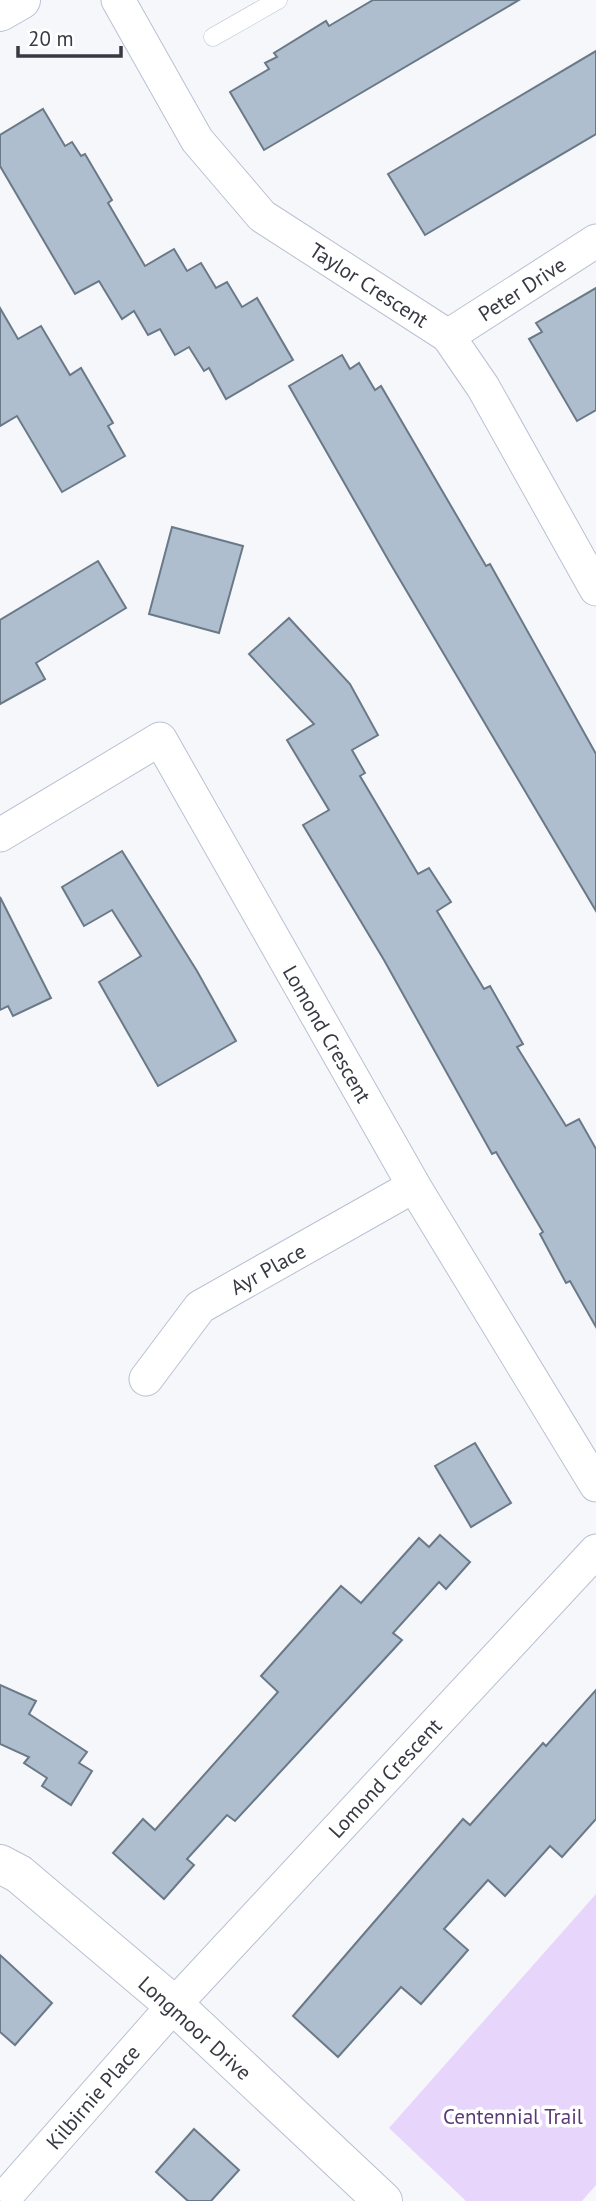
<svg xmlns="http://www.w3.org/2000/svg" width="596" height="2201" font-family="'PT Sans',sans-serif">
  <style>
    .green { fill: #e8d5fc }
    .building { fill: #aebece; stroke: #6a7987; stroke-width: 2 }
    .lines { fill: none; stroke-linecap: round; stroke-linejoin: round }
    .lane-casing { stroke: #b8c0d3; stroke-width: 19 }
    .street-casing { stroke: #b8c0d3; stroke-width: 35 }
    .secondary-casing { stroke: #b8c0d3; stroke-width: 40 }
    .lane { stroke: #fff; stroke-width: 18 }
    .street { stroke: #fff; stroke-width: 33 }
    .secondary { stroke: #fff; stroke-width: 38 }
    .labels { text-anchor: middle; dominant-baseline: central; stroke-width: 7; stroke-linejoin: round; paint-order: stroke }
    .street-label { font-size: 21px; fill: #373a42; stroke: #fff }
    .park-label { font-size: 21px; fill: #5b3b76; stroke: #fff }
  </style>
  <rect width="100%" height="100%" fill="#f6f7fb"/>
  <!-- green -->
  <polygon class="green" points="596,1894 596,2185 582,2201 466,2201 389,2128"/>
  <!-- building -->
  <g class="building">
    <polygon points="373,0 519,0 264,150 230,92 269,69 265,63 277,57 274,53 326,21 329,26"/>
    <polygon points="596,51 596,134 425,235 388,174"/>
    <polygon points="43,109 65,146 72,142 81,156 85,154 112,200 108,203 145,266 174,249 187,271 201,263 216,288 227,282 242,307 257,298 293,360 226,399 209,368 204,371 189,347 175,355 160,329 148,335 134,311 122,319 99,281 75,294 0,166 0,135"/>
    <polygon points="596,288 596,410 577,421 529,339 542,332 536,323"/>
    <polygon points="0,308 18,339 41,326 70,375 81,368 113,423 108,426 125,456 62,492 17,416 0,426"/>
    <polygon points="342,355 350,369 359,363 375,390 381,386 486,566 490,564 596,754 596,911 390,563 289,386"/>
    <polygon points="172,527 243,546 219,633 149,614"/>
    <polygon points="98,561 126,608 36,663 45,679 0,704 0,620"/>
    <polygon points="289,618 350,684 378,735 352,750 365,773 360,776 418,874 429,868 451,902 437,911 484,989 490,986 523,1044 517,1047 566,1126 579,1119 596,1149 596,1327 570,1281 566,1283 540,1234 543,1232 496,1152 492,1154 384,960 303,825 329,810 287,740 314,724 249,654"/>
    <polygon points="122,851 197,971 236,1041 158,1086 99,982 141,956 112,910 84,926 62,887"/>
    <polygon points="0,897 51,998 13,1016 8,1006 0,1010"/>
    <polygon points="475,1443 511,1503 471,1527 435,1466"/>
    <polygon points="440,1535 470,1562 446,1589 439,1582 393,1633 402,1640 235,1821 227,1815 187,1859 194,1865 164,1899 113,1853 143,1819 155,1830 278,1692 261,1676 341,1586 361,1603 419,1538 429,1547"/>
    <polygon points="0,1685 36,1701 29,1714 87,1752 79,1763 92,1771 71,1805 42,1786 47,1778 24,1763 29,1757 0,1744"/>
    <polygon points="596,1690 596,1819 562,1857 550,1846 505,1896 488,1880 444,1929 468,1950 421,2004 401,1987 338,2057 293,2016 463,1819 470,1825 543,1743 546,1746"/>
    <polygon points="0,1955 52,2003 15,2045 0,2032"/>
    <polygon points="194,2129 239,2170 211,2201 188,2201 156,2172"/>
  </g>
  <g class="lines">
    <defs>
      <polyline id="lane" points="213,37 278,0"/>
      <g id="street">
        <polyline points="118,0 197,140 262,216 448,336 483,387 596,589"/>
        <polyline points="448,336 596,241"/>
        <polyline points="0,835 160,739 414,1186 596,1485"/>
        <polyline points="146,1379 200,1307 414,1186"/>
        <polyline points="12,2189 174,2005 596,1551"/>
      </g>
      <g id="secondary">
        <polyline points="0,12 21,0"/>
        <polyline points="0,1864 19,1874 174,2005 383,2201"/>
      </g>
    </defs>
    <!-- lane casing -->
    <use href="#lane" class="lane-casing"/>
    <!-- street casing -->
    <use href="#street" class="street-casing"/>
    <!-- secondary casing -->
    <use href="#secondary" class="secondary-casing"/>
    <!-- lane -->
    <use href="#lane" class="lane"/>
    <!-- street -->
    <use href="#street" class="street"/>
    <!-- secondary -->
    <use href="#secondary" class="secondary"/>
  </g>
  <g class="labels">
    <!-- street labels -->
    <g class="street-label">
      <text transform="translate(369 285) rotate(33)">Taylor Crescent</text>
      <text transform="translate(522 289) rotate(-33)">Peter Drive</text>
      <text transform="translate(327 1034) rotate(60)">Lomond Crescent</text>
      <text transform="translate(268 1269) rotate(-29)">Ayr Place</text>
      <text transform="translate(385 1778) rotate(-47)">Lomond Crescent</text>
      <text transform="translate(195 2028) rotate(42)">Longmoor Drive</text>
      <text transform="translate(93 2097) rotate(-49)">Kilbirnie Place</text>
    </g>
    <!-- park labels -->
    <g class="park-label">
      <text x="513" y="2116">Centennial Trail</text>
    </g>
  </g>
  <!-- scale -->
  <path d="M18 46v10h103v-10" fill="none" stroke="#373a42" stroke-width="3.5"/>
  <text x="28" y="46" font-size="21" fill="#373a42" stroke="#ffffff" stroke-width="5" paint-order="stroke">20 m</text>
</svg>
